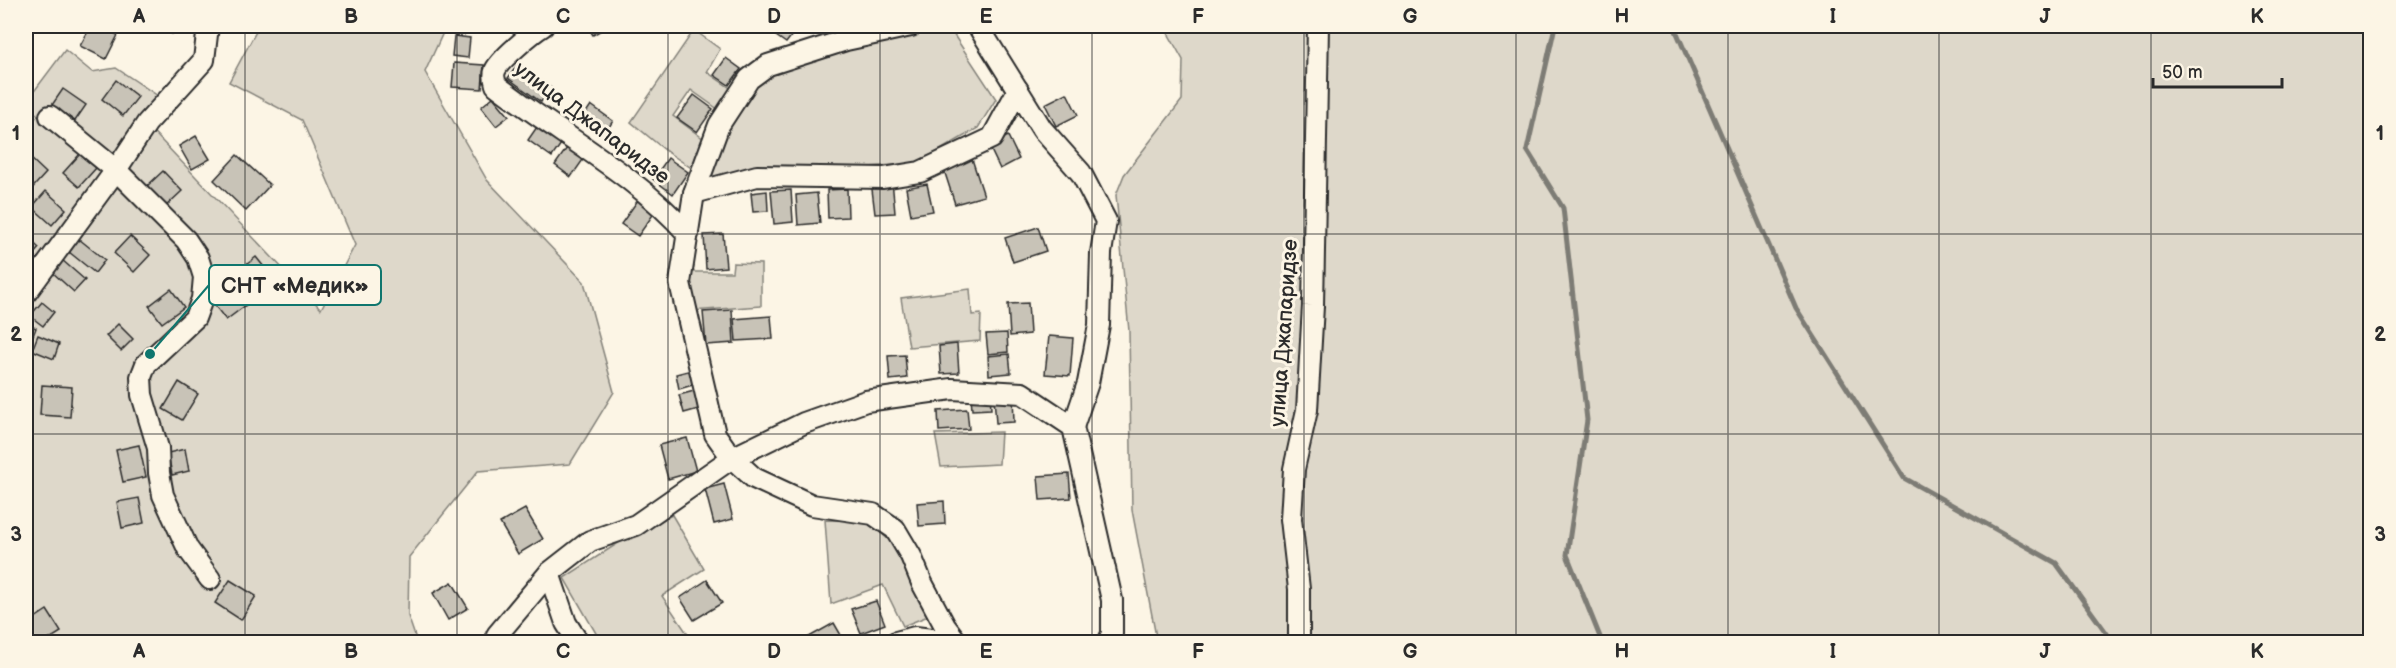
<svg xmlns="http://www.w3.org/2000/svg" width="2396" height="668" font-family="'Balsamiq Sans',sans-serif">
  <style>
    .green { fill: #ded8ca; stroke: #84827a; stroke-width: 1.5 }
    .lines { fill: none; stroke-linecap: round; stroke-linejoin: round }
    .stream { stroke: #7d7b74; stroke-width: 5 }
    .building { fill: #c8c3b7; stroke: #2b2b2b; stroke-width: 1.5 }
    .minor-casing { stroke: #2b2b2b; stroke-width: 24 }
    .minor { stroke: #fcf5e5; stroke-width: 20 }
    .grid { fill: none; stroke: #2b2b2b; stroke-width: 1.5; stroke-opacity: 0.55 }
    .labels { text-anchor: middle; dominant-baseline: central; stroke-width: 6; stroke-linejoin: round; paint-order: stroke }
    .street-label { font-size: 21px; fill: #2b2b2b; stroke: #fcf5e5 }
    .leader { fill: none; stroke: #0f766e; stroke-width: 2 }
    .callout-dot { fill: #0f766e; stroke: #fcf5e5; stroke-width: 2 }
    .callout { fill: #fcf5e5; stroke: #0f766e; stroke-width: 2 }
    .callout-label { font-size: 22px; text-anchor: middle; font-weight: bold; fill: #2b2b2b }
    .neatline { fill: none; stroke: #2b2b2b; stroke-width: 2 }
    .grid-label { font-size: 20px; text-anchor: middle; font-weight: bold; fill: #2b2b2b }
  </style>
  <rect width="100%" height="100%" fill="#fcf5e5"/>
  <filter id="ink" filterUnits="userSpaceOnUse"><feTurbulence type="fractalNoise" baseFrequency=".0167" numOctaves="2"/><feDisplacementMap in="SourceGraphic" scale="12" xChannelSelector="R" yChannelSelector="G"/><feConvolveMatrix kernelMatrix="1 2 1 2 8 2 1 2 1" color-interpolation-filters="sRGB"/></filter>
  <g filter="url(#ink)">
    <!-- green -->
    <g class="green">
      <polygon points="259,26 446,26 425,72 487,180 584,282 614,392 570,464 478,471 409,557 408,616 417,642 26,642 26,129 38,115 26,105 26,102 65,50 92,72 116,68 161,98 142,120 321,309 355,245 302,120 229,82"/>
      <polygon points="936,26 948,26 996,99 978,128 918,163 868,167 756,166 707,179 730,125 758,79 847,47"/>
      <polygon points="1164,26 2370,26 2370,642 1157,642 1132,510 1129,331 1116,195 1124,175 1182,100 1183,60"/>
      <polygon points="694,30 720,49 707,72 736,92 722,112 691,90 673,116 708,142 696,171 666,151 631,122"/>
      <polygon points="733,263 761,264 761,306 691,311 686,272 732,272"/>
      <polygon points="970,289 972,315 981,314 980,341 909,347 901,298"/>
      <polygon points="1001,432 999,464 941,467 935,434"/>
      <polygon points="672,515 704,569 662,596 693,642 601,642 564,578 623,540"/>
      <polygon points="825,520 868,521 892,543 928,616 903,626 883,585 831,604"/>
    </g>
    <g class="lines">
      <!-- stream -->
      <g class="stream">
        <polyline points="1555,26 1527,150 1563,208 1587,420 1567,555 1602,642"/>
        <polyline points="1674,26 1796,308 1904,478 2056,563 2113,642"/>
      </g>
    </g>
    <!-- building -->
    <g class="building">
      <polygon points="91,26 98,26 118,35 106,59 80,46"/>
      <polygon points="165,26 182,26 172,34"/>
      <polygon points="587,26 608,26 593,35"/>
      <polygon points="769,26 799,26 786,43 766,29"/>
      <polygon points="454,36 470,38 468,58 452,56"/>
      <polygon points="726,58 741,69 729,85 714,75"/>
      <polygon points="454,63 484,65 482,89 452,87"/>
      <polygon points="518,64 551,88 541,102 508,78"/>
      <polygon points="116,80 138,97 123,116 102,99"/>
      <polygon points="63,89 86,105 75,121 52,105"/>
      <polygon points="1067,93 1078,115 1056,126 1045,104"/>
      <polygon points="694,95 713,109 697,132 677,118"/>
      <polygon points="493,97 509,116 496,126 481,107"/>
      <polygon points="591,105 613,121 603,136 581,120"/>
      <polygon points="539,124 563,141 552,157 528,140"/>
      <polygon points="196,136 210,159 192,169 179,146"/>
      <polygon points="1008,136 1019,159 1000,169 989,146"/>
      <polygon points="569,145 585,157 571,177 555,165"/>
      <polygon points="80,154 96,168 79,187 63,173"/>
      <polygon points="237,155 270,185 246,211 214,180"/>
      <polygon points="28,156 46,173 26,195 26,159"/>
      <polygon points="668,158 688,172 673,194 653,179"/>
      <polygon points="972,159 984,196 955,204 943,167"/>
      <polygon points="163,171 182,191 165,207 146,187"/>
      <polygon points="892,180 895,213 875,214 871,181"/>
      <polygon points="927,184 933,211 911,215 906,188"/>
      <polygon points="847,189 848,217 828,218 827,190"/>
      <polygon points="791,190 793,222 774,224 771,191"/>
      <polygon points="46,191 66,209 52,225 32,207"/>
      <polygon points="767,191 768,211 753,212 751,193"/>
      <polygon points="817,193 820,223 798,225 796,195"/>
      <polygon points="638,200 655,212 638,236 621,224"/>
      <polygon points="1038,227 1046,251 1013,262 1005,238"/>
      <polygon points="723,234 726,267 706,269 704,235"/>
      <polygon points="26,236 39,248 27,262 26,261"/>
      <polygon points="130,236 150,255 134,272 114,253"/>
      <polygon points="79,239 105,260 95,273 69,252"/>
      <polygon points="256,257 272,277 257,289 241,269"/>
      <polygon points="62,260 85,280 74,292 52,272"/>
      <polygon points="239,281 254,299 226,320 212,302"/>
      <polygon points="171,289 184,307 162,323 149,306"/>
      <polygon points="42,302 54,312 43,326 30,316"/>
      <polygon points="1028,303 1030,334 1010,336 1008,304"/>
      <polygon points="732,310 734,343 706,345 703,312"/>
      <polygon points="771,316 773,339 736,341 734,319"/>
      <polygon points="26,324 36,328 26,354"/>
      <polygon points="118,324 133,339 121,351 106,336"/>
      <polygon points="1007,333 1008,352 988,354 986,334"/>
      <polygon points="38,335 59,344 54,359 32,350"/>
      <polygon points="1049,336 1073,338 1070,376 1045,374"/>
      <polygon points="957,344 959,373 941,374 939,346"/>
      <polygon points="1009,354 1011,373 989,375 988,356"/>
      <polygon points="905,355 907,378 890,380 888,356"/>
      <polygon points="692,370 696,384 679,389 676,374"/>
      <polygon points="179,382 198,394 182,420 163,409"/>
      <polygon points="42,385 72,387 70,417 40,415"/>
      <polygon points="698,390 702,408 684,413 679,395"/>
      <polygon points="990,394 991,409 972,410 971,395"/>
      <polygon points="1013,396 1014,422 996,423 994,397"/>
      <polygon points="967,409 969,429 939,431 938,411"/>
      <polygon points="687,438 696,471 668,479 659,445"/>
      <polygon points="139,445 146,477 123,482 116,450"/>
      <polygon points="185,449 189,471 172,475 168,453"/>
      <polygon points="1069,474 1071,498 1040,500 1038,476"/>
      <polygon points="724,484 733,519 714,524 705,489"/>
      <polygon points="139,498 144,523 122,528 117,502"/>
      <polygon points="944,501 945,524 919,526 917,503"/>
      <polygon points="525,509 543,539 518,554 500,523"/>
      <polygon points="230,580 256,596 241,620 215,603"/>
      <polygon points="707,580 722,603 694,620 680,598"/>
      <polygon points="452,582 468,608 448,620 433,593"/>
      <polygon points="876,601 885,624 861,633 851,609"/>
      <polygon points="47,610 61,632 45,642 35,642 26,624"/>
      <polygon points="834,623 845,642 803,642 802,641"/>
    </g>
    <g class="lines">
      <defs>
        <g id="minor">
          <path d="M543,26C533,32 498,61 495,71C493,76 495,80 496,85C560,135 633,172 688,234"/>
          <polyline points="911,26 846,40 768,65 749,79 719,125 694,193 680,283 715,434 732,458 754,478 812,505 873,514 895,529 911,556 922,583 945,626 957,642"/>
          <polyline points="978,26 1042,129 1081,173 1106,221 1101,253 1099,325 1088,383 1073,427"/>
          <polyline points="50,116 116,170 186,240 198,258 204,277 202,299 195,318 146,364 141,377 142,395 158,448 159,473 163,495 188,549 210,579"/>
          <polyline points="694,193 757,176 883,178 920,172 992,138 1018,90"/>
          <polyline points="26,293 116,170 147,123 204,60 208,26"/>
          <polyline points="549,573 566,623 578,642"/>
          <polyline points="497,635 549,573 590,541 636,525 732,458 804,423 866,401 952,389 1022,393 1073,427 1112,600 1112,634 1108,642"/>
          <polyline points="896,642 915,637 957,642"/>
          <polyline points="1299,642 1299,589 1291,519 1294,469 1307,410 1313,306 1318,26"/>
        </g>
      </defs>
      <!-- minor casing -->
      <use href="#minor" class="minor-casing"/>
      <!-- minor -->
      <use href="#minor" class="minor"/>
    </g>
  </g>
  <!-- grid -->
  <path class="grid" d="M245,26V642M457,26V642M668,26V642M880,26V642M1092,26V642M1304,26V642M1516,26V642M1728,26V642M1939,26V642M2151,26V642M26,234H2370M26,434H2370"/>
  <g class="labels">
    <!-- street labels -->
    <g class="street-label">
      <text transform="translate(592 123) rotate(37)">улица Джапаридзе</text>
      <text transform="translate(1284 333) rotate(-86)">улица Джапаридзе</text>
    </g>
  </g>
  <!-- callouts -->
  <path class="leader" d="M150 354L209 285"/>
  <circle class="callout-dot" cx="150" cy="354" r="6"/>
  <rect class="callout" x="209" y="265" width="172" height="40" rx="6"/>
  <g class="callout-label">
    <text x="295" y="293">СНТ «Медик»</text>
  </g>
  <!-- margin -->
  <rect width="2396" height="668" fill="none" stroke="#fcf5e5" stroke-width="66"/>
  <!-- scale -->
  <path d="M2153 78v9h129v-9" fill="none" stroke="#2b2b2b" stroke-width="3"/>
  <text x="2162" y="78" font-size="18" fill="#2b2b2b" stroke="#fcf5e5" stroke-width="4.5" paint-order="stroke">50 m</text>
  <rect x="33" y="33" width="2330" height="602" class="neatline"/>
  <g class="grid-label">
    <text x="139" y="23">A</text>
    <text x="351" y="23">B</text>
    <text x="563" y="23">C</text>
    <text x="774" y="23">D</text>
    <text x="986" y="23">E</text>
    <text x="1198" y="23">F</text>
    <text x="1410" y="23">G</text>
    <text x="1622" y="23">H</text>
    <text x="1833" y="23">I</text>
    <text x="2045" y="23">J</text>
    <text x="2257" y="23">K</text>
    <text x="16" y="140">1</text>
    <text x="2380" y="140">1</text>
    <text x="16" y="341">2</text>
    <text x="2380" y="341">2</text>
    <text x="16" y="541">3</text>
    <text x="2380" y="541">3</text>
    <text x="139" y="658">A</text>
    <text x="351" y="658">B</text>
    <text x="563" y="658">C</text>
    <text x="774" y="658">D</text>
    <text x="986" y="658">E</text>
    <text x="1198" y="658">F</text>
    <text x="1410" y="658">G</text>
    <text x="1622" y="658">H</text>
    <text x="1833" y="658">I</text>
    <text x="2045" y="658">J</text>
    <text x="2257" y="658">K</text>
  </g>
</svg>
